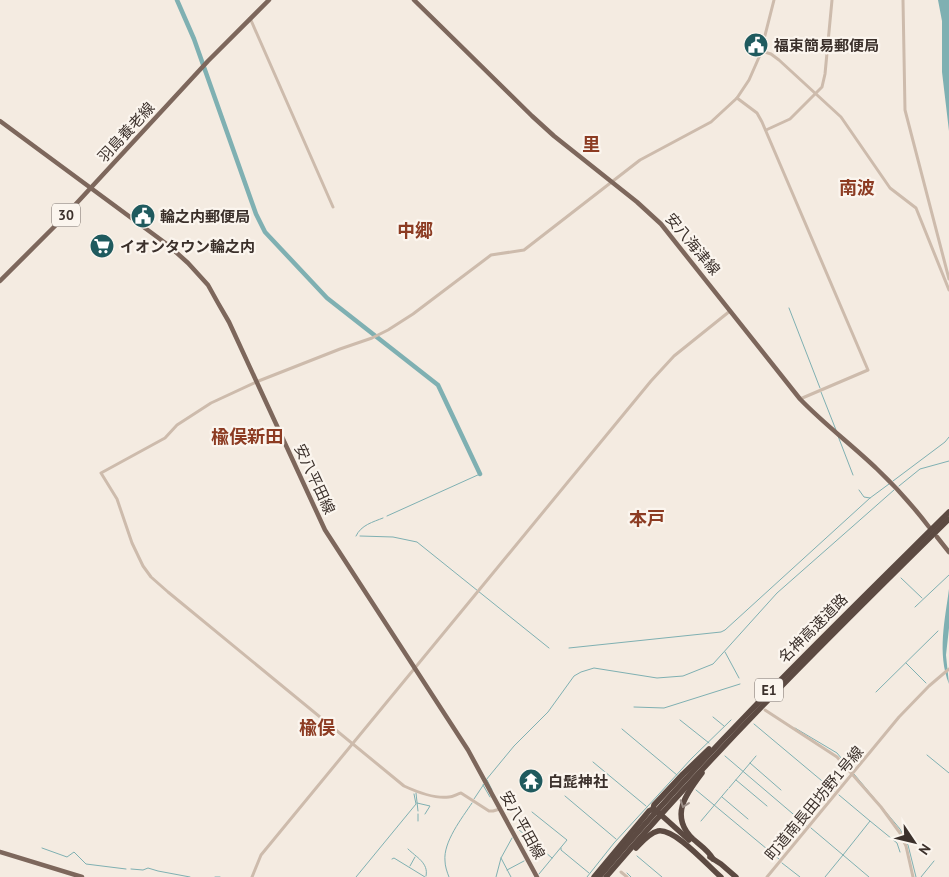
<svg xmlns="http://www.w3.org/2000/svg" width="949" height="877" font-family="'PT Sans','Noto Sans JP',sans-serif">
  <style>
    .water { fill: #7fb0b2 }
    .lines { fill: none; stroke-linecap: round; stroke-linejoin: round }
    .stream { stroke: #7fb0b2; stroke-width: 1 }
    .river { stroke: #7fb0b2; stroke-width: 4.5 }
    .minor { stroke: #cdbbac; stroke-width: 3 }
    .major { stroke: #7d675c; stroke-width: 4.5 }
    .highway { stroke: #5c4a42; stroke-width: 5.5 }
    .oneway { stroke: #9c8e87 }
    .labels { text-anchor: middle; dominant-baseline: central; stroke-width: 4.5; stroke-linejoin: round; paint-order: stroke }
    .shield { fill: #fbf5ee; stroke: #756b66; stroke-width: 1 }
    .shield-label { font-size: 14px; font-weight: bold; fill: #3b302b }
    .poi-label { font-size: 15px; font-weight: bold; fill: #3b302b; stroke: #fbf5ee; text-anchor: start }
    .street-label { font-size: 15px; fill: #3b302b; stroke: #fbf5ee }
    .quarter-label { font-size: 18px; font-weight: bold; fill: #8c3b22; stroke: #fbf5ee }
  </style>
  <rect width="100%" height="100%" fill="#f4ebe1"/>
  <!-- water -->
  <g class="water">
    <polygon points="938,0 949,0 949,131 942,72 942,21"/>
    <path d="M949,589V628L946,655L949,684C937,653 945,620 949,589Z"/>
  </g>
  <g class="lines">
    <!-- stream -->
    <g class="stream">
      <polyline points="789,308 820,388"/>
      <polyline points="821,392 836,430"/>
      <polyline points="838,436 853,475"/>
      <polyline points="893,481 945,442 949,437"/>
      <polyline points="899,486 920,469 949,461"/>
      <polyline points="859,490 864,497 870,498"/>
      <polyline points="387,516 480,474"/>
      <path d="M356,536C361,525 373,522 383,518"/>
      <polyline points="360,536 393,537 417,542 549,648"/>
      <polyline points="901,578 922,598"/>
      <polyline points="915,607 949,575"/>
      <polyline points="569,648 721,632 725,630 870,498 889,484"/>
      <polyline points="725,652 739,678"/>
      <polyline points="906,663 926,683"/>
      <polyline points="876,692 938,631"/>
      <polyline points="634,707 664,708 740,684"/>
      <polyline points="713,717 724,726"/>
      <polyline points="680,720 709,743"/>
      <polyline points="754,724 834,791"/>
      <polyline points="795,728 837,753 852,771"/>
      <polyline points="622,729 677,775"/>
      <polyline points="927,755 949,773"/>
      <polyline points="725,756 806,825"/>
      <polyline points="593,762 646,806"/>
      <polyline points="750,763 781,790"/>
      <polyline points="854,774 900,829 908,845 916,877"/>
      <polyline points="486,780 514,746 548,712 574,676 581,672 594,668 657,678 683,676 713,664 777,593 894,490"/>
      <polyline points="487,780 492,790"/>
      <polyline points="736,780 767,806"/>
      <polyline points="483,785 490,797"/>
      <polyline points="729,788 756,756"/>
      <polyline points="696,790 779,859"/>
      <polyline points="416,793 418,811"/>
      <polyline points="839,795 870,821"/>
      <polyline points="565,796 616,839"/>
      <polyline points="722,797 748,819"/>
      <polyline points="474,799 484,784"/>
      <polyline points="417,803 430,806 425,814"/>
      <polyline points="532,812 567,840 539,874"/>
      <polyline points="418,814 418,821"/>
      <polyline points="701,821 728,789"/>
      <polyline points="811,828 843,855 870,821 897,843 900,852"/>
      <polyline points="518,829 552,858"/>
      <polyline points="42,848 67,857 74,852 86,864 126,869"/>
      <polyline points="561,848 561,850 589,873"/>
      <path d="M408,849C416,857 429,863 426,876"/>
      <polyline points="637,856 662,877"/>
      <polyline points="501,858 511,877"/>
      <polyline points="392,859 394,858 425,877"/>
      <polyline points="782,863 800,877"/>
      <polyline points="410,866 415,857"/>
      <polyline points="131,869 143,870 148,868 158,871 190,877"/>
      <polyline points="507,870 524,861"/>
      <polyline points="627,873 631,877"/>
      <polyline points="215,877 220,877"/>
      <polyline points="356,877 416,804 414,794"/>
      <path d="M449,877C447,872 445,866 445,861C443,842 462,818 472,803"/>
      <polyline points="496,877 501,858 512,838"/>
      <polyline points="587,877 614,843 692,758 731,720"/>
      <polyline points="825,877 843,855 869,877"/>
      <polyline points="921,877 934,861"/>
    </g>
    <!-- river -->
    <polyline class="river" points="177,0 194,39 256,214 265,232 327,298 438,385 480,474"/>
    <!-- minor -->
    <g class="minor">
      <polyline points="903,0 905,110 949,279"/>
      <polyline points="250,18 333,207"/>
      <polyline points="761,51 771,54 779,60 841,117 890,188 916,208 949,290"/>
      <polyline points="737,98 757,113 762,122 868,370 800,399"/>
      <polyline points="766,130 790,119 822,87 825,74 832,0"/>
      <polyline points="765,710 837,757 881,807 900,833 906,846 913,877"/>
      <path d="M500,809L493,811H489L461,793C457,794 453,797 449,797C435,799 417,792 404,786L168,592L151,577L143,566L132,543L117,499L101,473L165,438L177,425L211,403L256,382L340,349L372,338L388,330L413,314L491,255L524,250L640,160L711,122L737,98L749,80L760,55L774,0"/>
      <polyline points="621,872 627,877"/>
      <polyline points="252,877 261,855 651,381 674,356 730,311"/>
      <polyline points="767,877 899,717 929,686 949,669"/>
    </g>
    <!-- major -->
    <g class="major">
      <path d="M414,0L532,116L554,136L637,202L661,224L800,399C824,424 852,445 877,469C896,487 913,506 929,527"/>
      <polyline points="0,121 168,245 188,263 208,285 218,303 229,322 325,530 468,750 537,877"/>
      <polyline points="0,281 62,219 208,61 269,0"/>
      <polyline points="937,537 949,552"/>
      <polyline points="0,852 82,877"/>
    </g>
    <!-- highway -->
    <g class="highway">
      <path d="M702,773C686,794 669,816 693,839C700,845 709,851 713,859"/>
      <polyline points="659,813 689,840"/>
      <path d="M636,848C642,842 649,833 658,831C675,828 708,866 721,877"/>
      <polyline points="710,857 721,864 736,877"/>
      <polyline points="594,877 649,811 653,809 654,805 683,774 709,749"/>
      <path d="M599,877C708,748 829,631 949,512"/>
      <path d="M606,877C714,751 831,635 949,519"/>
    </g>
  </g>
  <!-- one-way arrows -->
  <defs><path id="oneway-chevron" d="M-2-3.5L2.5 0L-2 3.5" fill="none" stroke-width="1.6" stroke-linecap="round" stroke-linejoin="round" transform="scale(1.25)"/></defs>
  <use class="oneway" href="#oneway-chevron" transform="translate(684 804) rotate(109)"/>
  <!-- icons -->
  <defs>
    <symbol id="civic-disc" viewBox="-11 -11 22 22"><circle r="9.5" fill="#1f5a5e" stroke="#fbf5ee"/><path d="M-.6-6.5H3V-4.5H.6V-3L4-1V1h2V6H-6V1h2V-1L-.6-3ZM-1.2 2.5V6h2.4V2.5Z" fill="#fff"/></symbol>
    <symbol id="supermarket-disc" viewBox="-11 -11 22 22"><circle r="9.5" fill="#1f5a5e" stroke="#fbf5ee"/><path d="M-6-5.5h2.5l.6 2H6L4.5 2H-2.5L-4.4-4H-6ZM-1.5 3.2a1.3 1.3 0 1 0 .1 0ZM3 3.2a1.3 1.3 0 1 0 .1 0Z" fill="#fff"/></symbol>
    <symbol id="temple-disc" viewBox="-11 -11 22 22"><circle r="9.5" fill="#1f5a5e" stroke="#fbf5ee"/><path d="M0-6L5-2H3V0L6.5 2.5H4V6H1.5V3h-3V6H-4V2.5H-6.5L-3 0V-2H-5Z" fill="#fff"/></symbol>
  </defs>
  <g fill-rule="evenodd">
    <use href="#civic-disc" x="742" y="31" width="28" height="28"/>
    <use href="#civic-disc" x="129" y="202" width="28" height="28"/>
    <use href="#supermarket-disc" x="88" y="232" width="28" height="28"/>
    <use href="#temple-disc" x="517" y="767" width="28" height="28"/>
  </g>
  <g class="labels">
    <!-- shield labels -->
    <g class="shield">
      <rect x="52" y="203.5" width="28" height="23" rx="4"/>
      <rect x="755" y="678.5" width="28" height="23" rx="4"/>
    </g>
    <g class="shield-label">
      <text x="66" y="215">30</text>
      <text x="769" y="690">E1</text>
    </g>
    <!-- poi labels -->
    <g class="poi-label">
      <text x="774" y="45">福束簡易郵便局</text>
      <text x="160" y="216">輪之内郵便局</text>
      <text x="120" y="246">イオンタウン輪之内</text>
      <text x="548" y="781">白髭神社</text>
    </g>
    <!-- street labels -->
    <g class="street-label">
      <text transform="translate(126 132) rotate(-47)">羽島養老線</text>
      <text transform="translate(693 244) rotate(50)">安八海津線</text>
      <text transform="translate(315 479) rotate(65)">安八平田線</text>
      <text transform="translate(813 628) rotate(-45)">名神高速道路</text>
      <text transform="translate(814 803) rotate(-50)">町道南長田坊野1号線</text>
      <text transform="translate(523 825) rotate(61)">安八平田線</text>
    </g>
    <!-- quarter labels -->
    <g class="quarter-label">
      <text x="591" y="144">里</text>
      <text x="857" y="187">南波</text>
      <text x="415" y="230">中郷</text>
      <text x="247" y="436">楡俣新田</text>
      <text x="647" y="518">本戸</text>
      <text x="317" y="727">楡俣</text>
    </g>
  </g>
  <!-- north arrow -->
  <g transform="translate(914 842) rotate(125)" stroke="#fbf5ee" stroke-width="4" paint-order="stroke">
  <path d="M0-4L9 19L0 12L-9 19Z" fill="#3b302b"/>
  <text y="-8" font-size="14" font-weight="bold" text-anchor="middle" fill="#3b302b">N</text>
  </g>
</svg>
